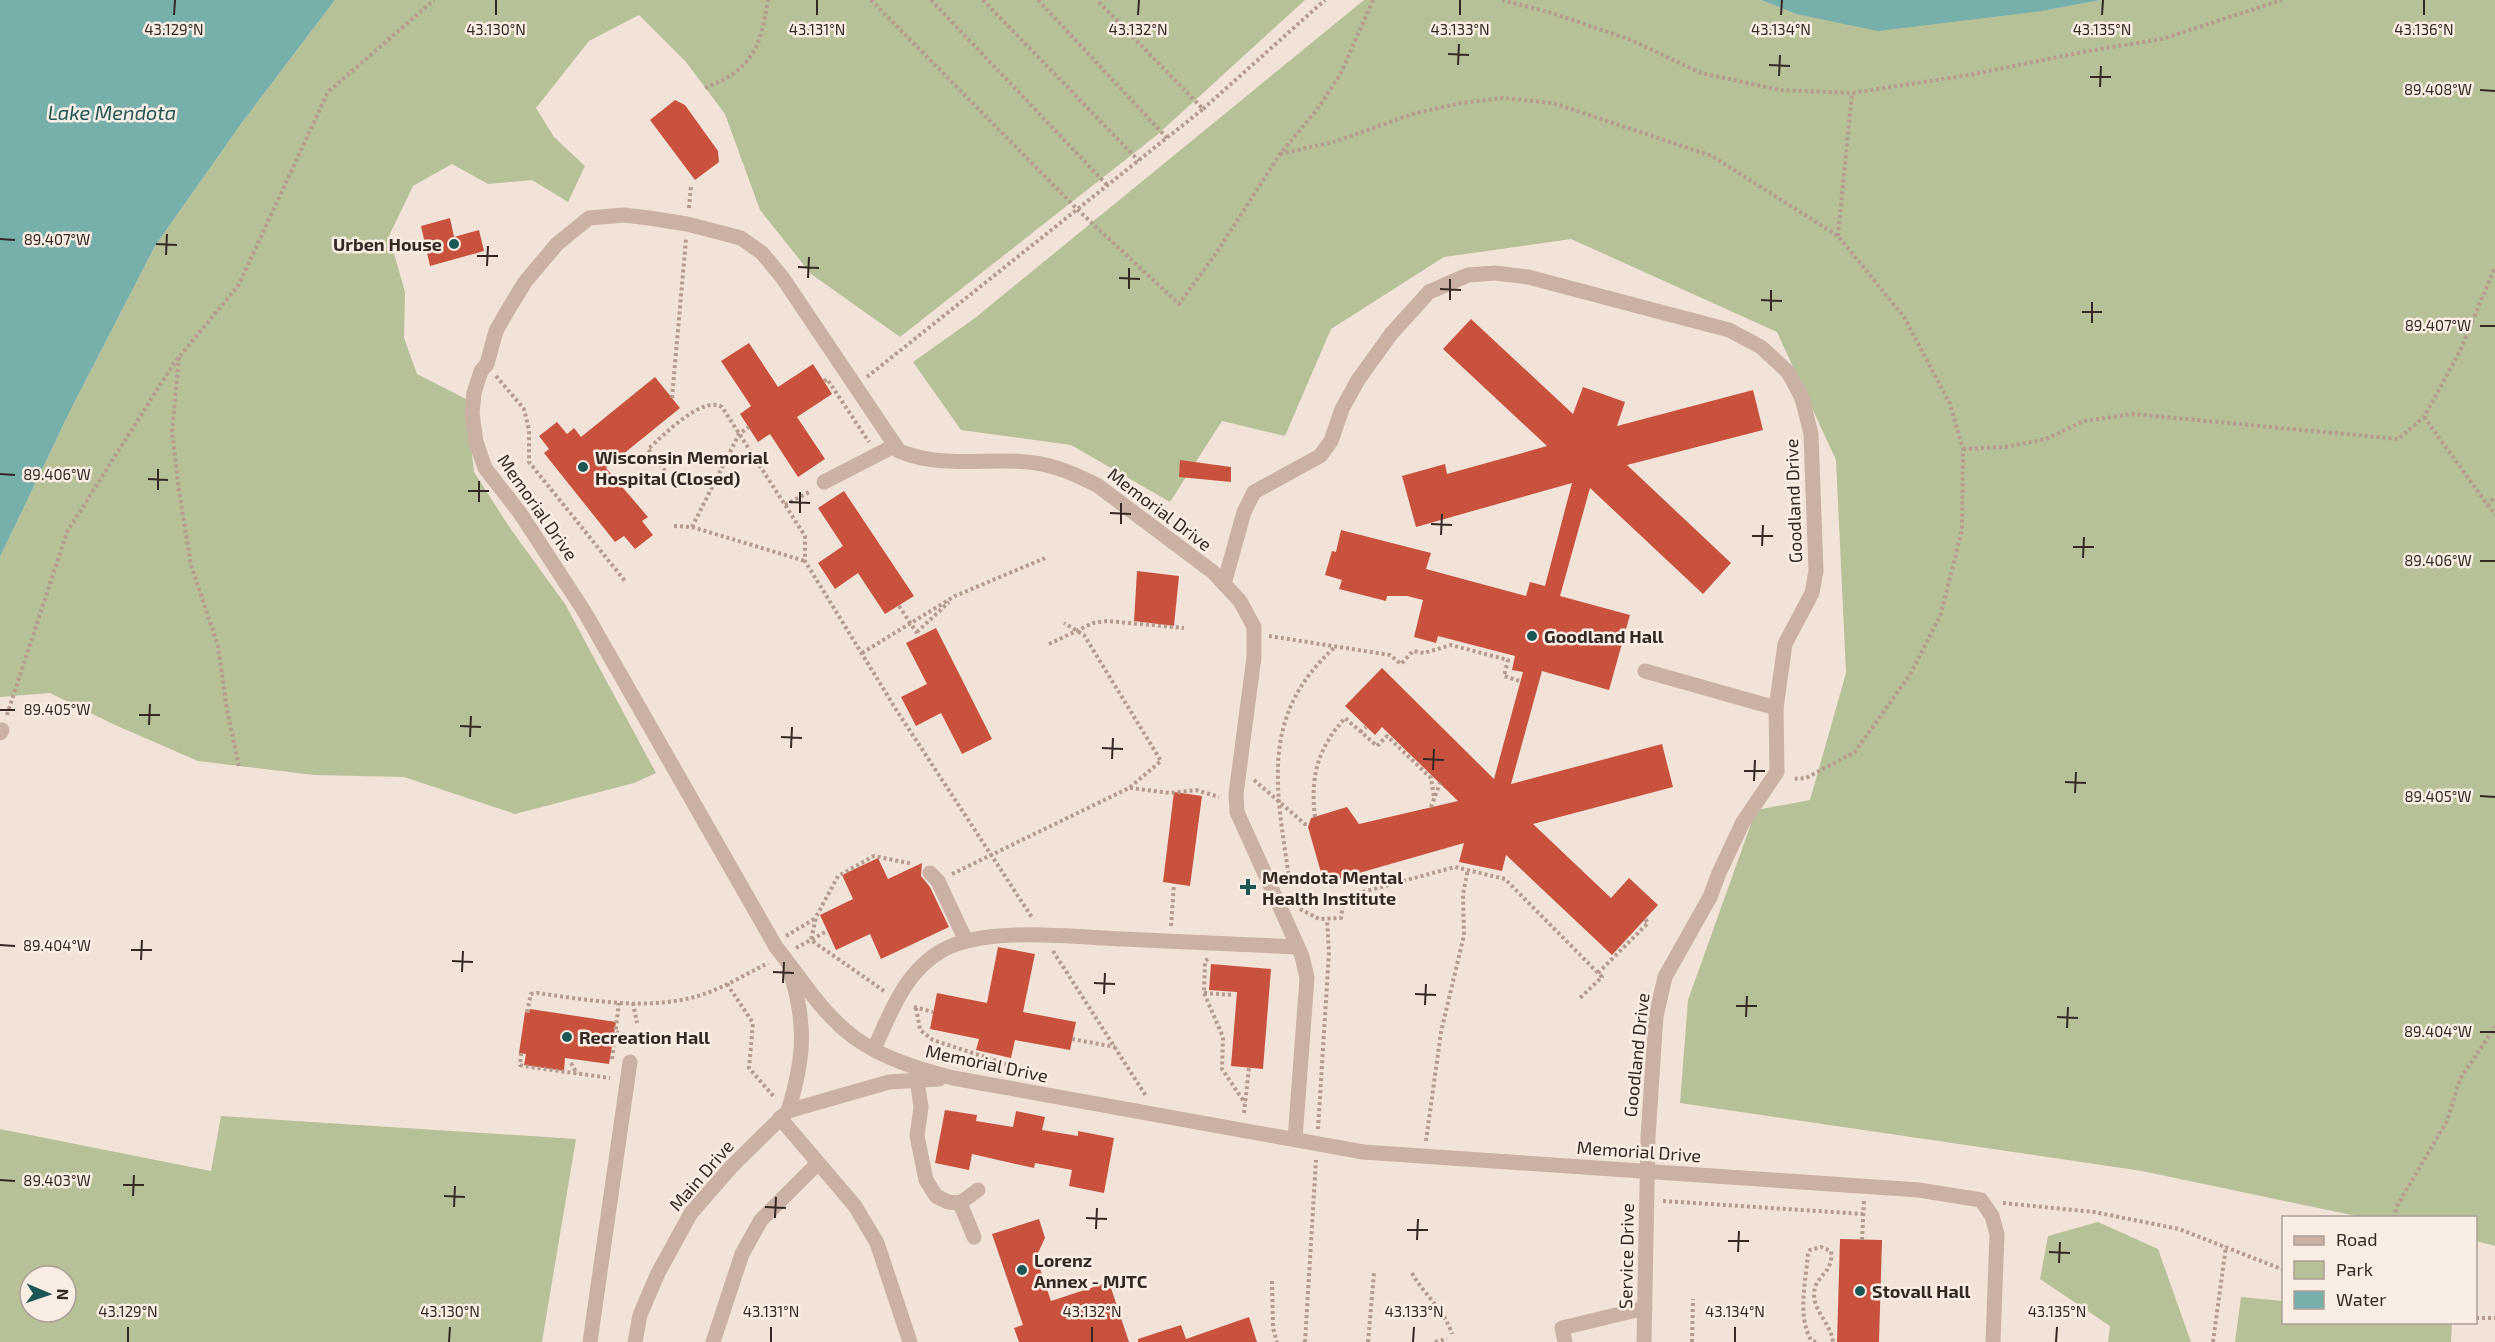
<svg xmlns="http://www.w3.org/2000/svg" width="2495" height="1342" font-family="'Exo 2',sans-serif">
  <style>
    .green { fill: #b7c198; fill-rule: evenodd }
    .water { fill: #77afab }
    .building { fill: #c9523f }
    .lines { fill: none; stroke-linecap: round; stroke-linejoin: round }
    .path { stroke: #b59b8e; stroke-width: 4; stroke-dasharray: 3 3; stroke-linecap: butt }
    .minor { stroke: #cab1a4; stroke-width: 15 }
    .ticks { fill: none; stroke: #352926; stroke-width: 2 }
    .poi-dot { fill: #1b5755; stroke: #f9ede4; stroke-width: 2 }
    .labels { text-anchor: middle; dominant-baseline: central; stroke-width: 5; stroke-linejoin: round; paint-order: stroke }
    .poi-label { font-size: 18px; font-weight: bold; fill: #352926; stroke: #f9ede4; text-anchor: start }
    .street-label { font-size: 18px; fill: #352926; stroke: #f9ede4 }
    .water-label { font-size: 20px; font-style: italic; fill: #1b5755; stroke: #f9ede4 }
    .ticks-label { font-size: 15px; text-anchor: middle; fill: #352926; stroke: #f9ede4; stroke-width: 5; stroke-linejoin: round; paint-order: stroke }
  </style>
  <rect width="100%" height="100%" fill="#f2e3d8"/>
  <!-- green -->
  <g class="green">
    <polygon points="335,0 1305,0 1157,135 900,337 811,274 760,210 725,114 686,62 639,15 589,41 536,108 554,137 585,166 568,202 532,180 488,184 452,164 413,186 389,236 405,292 404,338 417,374 466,399 474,472 510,528 565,604 656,773 634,783 515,814 404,777 314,775 198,761 115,725 50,693 0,697 0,557 70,411 155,246 241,124"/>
    <polygon points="1364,0 1761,0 1796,14 2042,11 2101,0 2495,0 2495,1246 2476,1241 2476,1218 2361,1217 2142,1171 1680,1103 1688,1000 1756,810 1810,800 1846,673 1836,460 1777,332 1571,239 1444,257 1331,329 1285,436 1222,421 1170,502 1071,445 961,430 913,362 975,318"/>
    <path d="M221,1116L576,1139L542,1342H0V1129L211,1171ZM30,1276H66V1312H30Z"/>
    <polygon points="2098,1222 2158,1249 2191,1342 2108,1342 2110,1326 2040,1279 2048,1236"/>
    <polygon points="2241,1297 2283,1301 2284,1322 2452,1323 2451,1342 2235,1342"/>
  </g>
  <!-- water -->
  <g class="water">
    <polygon points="0,0 335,0 241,124 155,246 70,411 0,557"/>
    <polygon points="1761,0 2101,0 2042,11 1878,31 1796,14"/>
  </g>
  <!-- building -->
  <g class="building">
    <polygon points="675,100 685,105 718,151 719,162 695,180 650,120"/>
    <polygon points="450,218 454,237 479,230 484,251 430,266 421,226"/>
    <polygon points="1471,319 1573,414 1583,387 1625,402 1617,426 1753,390 1763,430 1627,465 1731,563 1703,594 1590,488 1560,596 1630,615 1609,690 1542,671 1511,784 1662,744 1673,787 1533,824 1611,898 1629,878 1658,905 1612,955 1506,855 1502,871 1459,862 1464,843 1324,883 1308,827 1311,818 1347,807 1359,824 1458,801 1382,727 1375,735 1345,706 1382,668 1494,779 1523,672 1512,670 1515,656 1438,636 1436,643 1414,637 1423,600 1407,596 1387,596 1386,601 1339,589 1342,580 1325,575 1332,551 1336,552 1341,530 1431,553 1426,569 1526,596 1530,582 1545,586 1572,483 1416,527 1402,476 1445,464 1447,474 1547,446 1443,349"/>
    <polygon points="749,343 778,387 813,364 832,394 797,417 825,459 798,477 770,434 758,442 740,414 751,406 721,361"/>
    <polygon points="655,377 680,408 606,468 648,517 642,521 653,535 635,549 624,536 615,542 544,453 549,449 539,436 557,422 567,434 574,428 581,437"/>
    <polygon points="1180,460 1231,467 1231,482 1179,477"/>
    <polygon points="844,491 914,596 885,614 858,573 835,589 818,563 843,546 818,508"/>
    <polygon points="1137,571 1179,576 1174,626 1134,621"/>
    <polygon points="936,628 992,739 962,754 941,713 916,726 901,697 927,684 906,643"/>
    <polygon points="1174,792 1202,796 1190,886 1163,882"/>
    <polygon points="878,858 888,879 922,863 921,876 930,887 949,927 881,959 870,934 836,950 820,915 853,899 842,875"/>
    <polygon points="998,947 1035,954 1023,1012 1076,1022 1070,1050 1015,1040 1011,1058 976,1050 979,1039 930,1029 937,993 987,1003"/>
    <polygon points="1211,964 1271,969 1263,1069 1231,1066 1237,992 1209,990"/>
    <polygon points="530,1009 616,1022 609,1064 565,1058 564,1071 524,1065 526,1054 519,1053 525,1012 529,1013"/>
    <polygon points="945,1110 977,1115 976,1121 1013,1127 1016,1111 1045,1117 1042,1130 1078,1136 1078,1131 1114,1138 1104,1193 1069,1186 1072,1170 1035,1163 1034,1168 972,1154 969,1170 935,1163"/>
    <polygon points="1039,1219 1045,1238 1036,1257 1051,1301 1109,1282 1129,1342 1019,1342 1014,1328 1023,1325 992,1234"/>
    <polygon points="1840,1239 1882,1240 1879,1342 1837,1342"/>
    <polygon points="1249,1317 1257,1342 1138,1342 1138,1339 1181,1325 1186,1339"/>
  </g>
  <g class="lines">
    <!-- path -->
    <g class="path">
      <polyline points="871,0 1078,210 1179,304 1215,255 1280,154 1319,107 1341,73 1373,0"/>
      <polyline points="931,0 1108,186"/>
      <polyline points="983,0 1139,161"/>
      <polyline points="1038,0 1167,138"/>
      <polyline points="1502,0 1552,13 1631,40 1701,73 1780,90 1852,93 1969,75 2088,51 2162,39 2282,0"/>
      <path d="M705,88C753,69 760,48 768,0"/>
      <polyline points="1203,109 1325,0"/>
      <polyline points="1280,154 1337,141 1412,114 1461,103 1503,98 1553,103 1712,156 1838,236 1904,317 1950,404 1963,449 1962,530 1941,614 1911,673 1855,752 1806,778 1792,779"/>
      <polyline points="689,208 691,185"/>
      <polyline points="1838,236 1852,93"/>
      <polyline points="179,357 172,431 179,491 191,565 218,646 227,710 239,766"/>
      <polyline points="496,376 524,409 529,430 529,462 625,581"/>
      <polyline points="867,377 1203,109 1097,0"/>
      <polyline points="824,381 827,379 869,442"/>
      <polyline points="672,398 686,239"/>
      <polyline points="2424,417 2495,515"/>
      <polyline points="1963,449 2005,447 2046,439 2084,421 2133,414 2398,439 2424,417 2460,351 2495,267"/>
      <path d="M665,471L648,449C663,436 702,395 722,407L805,536V561L897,711L1033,919"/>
      <polyline points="785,505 811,491"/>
      <polyline points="2488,506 2495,496"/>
      <polyline points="674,526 692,527 805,561"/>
      <polyline points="692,527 739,434 749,427"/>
      <polyline points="899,606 919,636"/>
      <polyline points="917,632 949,602"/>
      <polyline points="1269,636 1390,655 1401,664 1413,651 1424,653 1451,645 1508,660 1504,676 1520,681"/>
      <polyline points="1049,644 1093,623 1107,621 1184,628"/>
      <polyline points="862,653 955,596 1045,558"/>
      <polyline points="7,715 67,532 174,363 238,286 328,92 434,0"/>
      <polyline points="1360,732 1366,727"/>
      <polyline points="1254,780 1305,824 1309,824"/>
      <polyline points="1130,788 1170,793 1196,790 1219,797"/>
      <polyline points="1431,807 1440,783"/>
      <path d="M1315,817C1310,776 1318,748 1345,718L1377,746L1387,736L1431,778L1434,798"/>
      <polyline points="952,874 1129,788 1161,761 1084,635 1064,623"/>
      <path d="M1290,886C1278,794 1256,718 1335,647"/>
      <polyline points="1300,909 1319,919 1341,918 1344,897 1455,867 1505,879 1602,977 1579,999"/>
      <polyline points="1171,926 1174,884"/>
      <polyline points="786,936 816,918"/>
      <polyline points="796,948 827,931"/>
      <polyline points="1053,951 1146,1096"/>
      <polyline points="1208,959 1205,961 1204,993 1223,1037 1222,1069 1245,1103"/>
      <polyline points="1598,973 1648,923 1645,919"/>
      <polyline points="727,984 753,1023 749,1068 775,1098"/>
      <polyline points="884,991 811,940 816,917 838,876 874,856 913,864"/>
      <polyline points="1204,993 1234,995"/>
      <polyline points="633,1003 637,1023"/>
      <polyline points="914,1007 933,1012"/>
      <polyline points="916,1008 920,1030 933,1040 1040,1075"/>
      <path d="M527,1012L531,994L537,993C589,1000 646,1011 698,996C722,989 746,974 768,963"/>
      <polyline points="616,1032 629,1036"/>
      <polyline points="1072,1039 1115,1047"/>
      <polyline points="521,1053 520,1065 523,1066 610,1078"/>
      <polyline points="612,1059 619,1003"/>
      <polyline points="571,1063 577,1074"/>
      <polyline points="1244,1113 1249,1068"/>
      <polyline points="1318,1129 1329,952 1327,920"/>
      <polyline points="1426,1141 1441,1032 1464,935 1463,894 1468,869"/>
      <polyline points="1663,1201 1863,1214"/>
      <polyline points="2003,1203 2094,1212 2179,1229 2284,1270"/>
      <polyline points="2394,1218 2397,1206 2447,1121 2460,1079 2495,1027"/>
      <polyline points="1862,1240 1864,1201"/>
      <path d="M1412,1273C1424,1295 1444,1309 1452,1334"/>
      <polyline points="1272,1281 1273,1328 1277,1342"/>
      <polyline points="2476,1318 2495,1318"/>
      <polyline points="1305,1342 1316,1160"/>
      <polyline points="1368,1342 1374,1273"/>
      <polyline points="1435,1342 1447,1339"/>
      <polyline points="1692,1342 1693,1299"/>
      <path d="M1816,1342L1811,1340C1797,1315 1806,1281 1808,1253L1810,1250L1821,1247L1831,1251C1834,1274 1815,1274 1814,1294C1814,1312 1831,1324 1833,1342"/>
      <polyline points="2213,1342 2226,1246"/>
    </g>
    <!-- minor -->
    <g class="minor">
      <polyline points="824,482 894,446"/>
      <polyline points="1224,584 1244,512 1254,492 1320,456 1331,441 1342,409 1358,380 1391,334 1429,292 1468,275 1495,273 1528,277 1729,330 1761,347 1788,372 1802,398 1811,434 1816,571 1812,593 1785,644 1776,708 1777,772 1743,822 1719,873 1710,897 1665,977 1656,1016 1648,1137 1644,1342"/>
      <polyline points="1645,671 1776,708"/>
      <polyline points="0,733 2,730"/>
      <polyline points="930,873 938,881 966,941"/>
      <path d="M874,1049C891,1012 905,971 943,950C987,926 1073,937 1123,939C1181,942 1239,944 1297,947"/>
      <polyline points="917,1080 921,1107 917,1136 926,1180 936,1196 948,1202 960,1203 978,1190"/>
      <path d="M788,1111C804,1060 807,1024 790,971"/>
      <polyline points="780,1118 855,1206 877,1243 910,1342"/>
      <path d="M1295,1139L1307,978L1302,956L1237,812L1236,794L1254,657V627L1240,601L1213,572L1097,485C1082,478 1067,470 1050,466C1001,453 950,472 899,451L782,277L762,253L741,238L687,224L649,218L624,215L589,218L557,244L525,282L508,310L496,331L487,364L481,371L474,393L472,413L476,442L485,468L520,513L584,611L776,947C800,977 823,1015 855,1038C884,1059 919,1069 953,1078L1363,1152L1919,1190L1981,1200L1992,1216L1997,1234L1993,1342"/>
      <polyline points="960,1203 974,1237"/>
      <polyline points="590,1342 630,1062"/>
      <polyline points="635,1342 640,1315 658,1273 691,1213 731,1167 788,1111 889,1082 939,1079"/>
      <polyline points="713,1342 742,1254 761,1220 818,1163"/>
      <polyline points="1565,1342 1562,1328 1645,1308"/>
    </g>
  </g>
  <!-- ticks -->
  <path class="ticks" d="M174,15L175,0M496,15V0M817,15V0M1138,15L1139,0M1460,15V0M1781,15L1782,0M2102,15L2103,0M2424,15V0M1448,54L1469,55M1458,65L1459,44M1769,65L1790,66M1779,76L1780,55M2090,77H2111M2100,87L2101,66M2480,90L2495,91M0,239L15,240M156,244L177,245M166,255L167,234M477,256H498M487,266L488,246M798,267L819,268M808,278L809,257M1119,278L1140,279M1129,289V268M1440,289L1461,290M1450,300V279M1761,300L1782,301M1771,311V290M2082,312H2102M2092,323V302M2480,326H2495M0,474L15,475M148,479L168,480M158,490V469M468,491H489M479,502V481M789,502L810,503M800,513V492M1110,513L1131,514M1121,524V503M1431,524L1452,525M1441,535L1442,514M1752,536H1773M1762,546L1763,525M2073,547H2094M2083,558L2084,537M2480,561H2495M0,710H15M139,715H160M149,725L150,704M460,726L481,727M470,737L471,716M781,737L802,738M791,748L792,727M1102,748L1123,749M1112,759L1113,738M1423,759L1444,760M1433,770L1434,749M1744,771H1765M1754,781L1755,760M2065,782L2086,783M2075,793L2076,772M2480,796L2495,797M0,945L15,946M131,950H152M141,960L142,940M452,961L473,962M462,972L463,951M773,972L794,973M783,983L784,962M1094,983L1115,984M1104,994L1105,973M1415,994L1436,995M1425,1005L1426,984M1736,1006H1757M1746,1017L1747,996M2057,1017L2078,1018M2067,1028L2068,1007M2480,1032H2495M0,1180L15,1181M123,1185H144M133,1196L134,1175M444,1196L465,1197M454,1207L455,1186M765,1207L786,1208M775,1218L776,1197M1086,1218L1107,1219M1096,1229L1097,1208M1407,1230H1428M1417,1240L1418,1219M1728,1241H1749M1738,1252L1739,1231M2049,1252L2070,1253M2059,1263L2060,1242M128,1342V1327M449,1342L450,1327M771,1342V1327M1092,1342V1327M1413,1342L1414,1327M1735,1342V1327M2056,1342L2057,1327"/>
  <!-- markers -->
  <g class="poi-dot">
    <circle cx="454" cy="244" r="6"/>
    <circle cx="583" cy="467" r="6"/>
    <circle cx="1532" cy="636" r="6"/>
    <path d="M1245 878h6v6h6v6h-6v6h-6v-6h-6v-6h6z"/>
    <circle cx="567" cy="1037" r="6"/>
    <circle cx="1022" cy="1270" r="6"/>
    <circle cx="1860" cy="1291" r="6"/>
  </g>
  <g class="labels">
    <!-- poi labels -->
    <g class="poi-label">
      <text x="442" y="244" text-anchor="end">Urben House</text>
      <text x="595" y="457">Wisconsin Memorial<tspan x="595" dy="21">Hospital (Closed)</tspan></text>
      <text x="1544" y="636">Goodland Hall</text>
      <text x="1262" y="877">Mendota Mental<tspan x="1262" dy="21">Health Institute</tspan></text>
      <text x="579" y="1037">Recreation Hall</text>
      <text x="1034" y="1260">Lorenz<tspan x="1034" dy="21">Annex - MJTC</tspan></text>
      <text x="1872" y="1291">Stovall Hall</text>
    </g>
    <!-- street labels -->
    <g class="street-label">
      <text transform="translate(1793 501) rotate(-92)">Goodland Drive</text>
      <text transform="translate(538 507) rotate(55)">Memorial Drive</text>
      <text transform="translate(1160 509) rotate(37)">Memorial Drive</text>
      <text transform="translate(1636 1055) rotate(-84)">Goodland Drive</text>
      <text transform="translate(987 1063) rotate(12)">Memorial Drive</text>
      <text transform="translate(1639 1151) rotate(4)">Memorial Drive</text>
      <text transform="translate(701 1175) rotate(-49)">Main Drive</text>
      <text transform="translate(1626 1256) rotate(-89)">Service Drive</text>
    </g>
    <!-- water labels -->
    <g class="water-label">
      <text x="112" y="112">Lake Mendota</text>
    </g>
  </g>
  <g class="ticks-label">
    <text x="174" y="35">43.129°N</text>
    <text x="496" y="35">43.130°N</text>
    <text x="817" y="35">43.131°N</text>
    <text x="1138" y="35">43.132°N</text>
    <text x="1460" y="35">43.133°N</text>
    <text x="1781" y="35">43.134°N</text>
    <text x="2102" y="35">43.135°N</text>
    <text x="2424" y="35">43.136°N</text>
    <text x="2438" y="95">89.408°W</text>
    <text x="57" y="245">89.407°W</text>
    <text x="2438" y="331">89.407°W</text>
    <text x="57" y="480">89.406°W</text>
    <text x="2438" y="566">89.406°W</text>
    <text x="57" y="715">89.405°W</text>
    <text x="2438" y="802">89.405°W</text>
    <text x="57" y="951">89.404°W</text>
    <text x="2438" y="1037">89.404°W</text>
    <text x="57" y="1186">89.403°W</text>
    <text x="128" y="1317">43.129°N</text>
    <text x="450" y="1317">43.130°N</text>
    <text x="771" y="1317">43.131°N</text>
    <text x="1092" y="1317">43.132°N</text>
    <text x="1414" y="1317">43.133°N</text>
    <text x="1735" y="1317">43.134°N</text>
    <text x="2057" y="1317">43.135°N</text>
  </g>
  <!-- legend -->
  <rect x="2282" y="1216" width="195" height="108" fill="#f9ede4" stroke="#ab9f98" stroke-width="1.5"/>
  <rect x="2294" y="1236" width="30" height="9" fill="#cab1a4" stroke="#ab9f98" stroke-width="1.5"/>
  <text x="2336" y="1246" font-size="18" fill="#352926">Road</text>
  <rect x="2294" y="1261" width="30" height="18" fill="#b7c198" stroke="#ab9f98" stroke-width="1.5"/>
  <text x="2336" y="1276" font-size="18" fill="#352926">Park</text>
  <rect x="2294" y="1291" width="30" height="18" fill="#77afab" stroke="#ab9f98" stroke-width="1.5"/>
  <text x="2336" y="1306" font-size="18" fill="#352926">Water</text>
  <!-- north arrow -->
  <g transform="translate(48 1294) rotate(92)"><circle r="28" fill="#f9ede4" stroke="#ab9f98" stroke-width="1.5"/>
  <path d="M0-4.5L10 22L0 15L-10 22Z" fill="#1b5755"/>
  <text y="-9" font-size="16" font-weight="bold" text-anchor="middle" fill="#352926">N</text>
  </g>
</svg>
